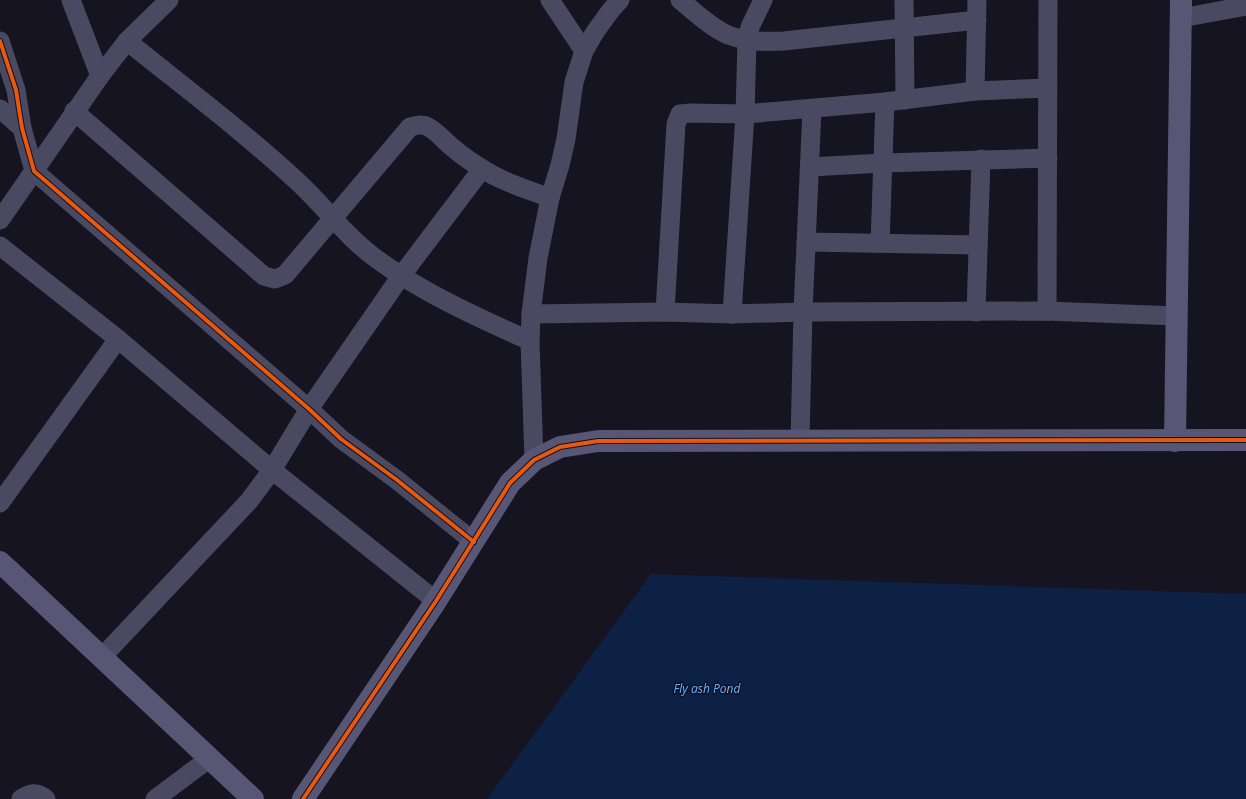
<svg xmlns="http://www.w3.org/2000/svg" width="1246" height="799" font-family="'Open Sans',sans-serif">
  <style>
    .water { fill: #0d2144 }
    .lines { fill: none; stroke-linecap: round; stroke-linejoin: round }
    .street { stroke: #4a4962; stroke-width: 19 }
    .secondary { stroke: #575674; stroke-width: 22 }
    .cycleway-casing { stroke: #130f26; stroke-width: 6 }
    .cycleway { stroke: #e8590c; stroke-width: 4 }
    .labels { text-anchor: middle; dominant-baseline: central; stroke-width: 3; stroke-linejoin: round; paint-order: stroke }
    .water-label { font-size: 12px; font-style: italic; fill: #62b6ff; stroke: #130f26 }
  </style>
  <rect width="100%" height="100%" fill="#161421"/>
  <!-- water -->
  <polygon class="water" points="651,574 1246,594 1246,799 487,799"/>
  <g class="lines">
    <!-- street -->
    <g class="street">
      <polyline points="71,0 100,76"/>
      <polyline points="550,0 584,51"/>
      <path d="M680,0C695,12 710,27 728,35C746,42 765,42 784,41L977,20"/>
      <polyline points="904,0 905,100"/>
      <polyline points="1181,18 1246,6"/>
      <polyline points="0,41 16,90 22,128 34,171 309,409 341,439 397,480 474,542"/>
      <path d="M127,41C184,87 244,132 298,182C325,207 347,238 378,260C423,293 479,318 530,341"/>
      <polyline points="975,91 977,0"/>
      <polyline points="0,109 22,128"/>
      <path d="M74,111L264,276L275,279L285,275L410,127C424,122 429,126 440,136C452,148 466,159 481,168C502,182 527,189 550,198"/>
      <polyline points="810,167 883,163 1048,158"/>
      <polyline points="0,220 100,76 127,41 169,0"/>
      <polyline points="806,242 978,245"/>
      <polyline points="880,243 885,102"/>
      <polyline points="0,246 118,339 272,470 436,601"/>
      <polyline points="1047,311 1048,0"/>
      <polyline points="665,312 676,124 680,114 691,113 745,114 885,102 975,91 1048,88"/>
      <polyline points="976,312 981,159"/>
      <polyline points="531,314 665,312 732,314 803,312 1047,311 1177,316"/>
      <polyline points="732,314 745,114 747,40 750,27 763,0"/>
      <polyline points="800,441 803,312 812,109"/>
      <polyline points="534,460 530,341 531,314 538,258 550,198 560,165 566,139 574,82 584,51 595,32 611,10 620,0"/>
      <polyline points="0,503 118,339"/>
      <polyline points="102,657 249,501 272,470 309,409 401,276 482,169"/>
      <path d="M21,799C30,793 37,791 46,799"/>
      <polyline points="155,799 210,758"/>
    </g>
    <!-- secondary -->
    <g class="secondary">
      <polyline points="1175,441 1181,0"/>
      <polyline points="0,562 253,799"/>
      <polyline points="303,799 436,601 510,483 534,460 560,447 598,441 1246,440"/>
    </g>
    <defs>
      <g id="cycleway">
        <polyline points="0,41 16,90 22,128 34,171 309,409 341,439 397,480 474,542"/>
        <polyline points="303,799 436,601 510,483 534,460 560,447 598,441 1246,440"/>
      </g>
    </defs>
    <!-- cycleway casing -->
    <use href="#cycleway" class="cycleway-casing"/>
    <!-- cycleway -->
    <use href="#cycleway" class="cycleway"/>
  </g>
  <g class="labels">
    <!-- water labels -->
    <g class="water-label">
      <text x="707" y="688">Fly ash Pond</text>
    </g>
  </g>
</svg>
